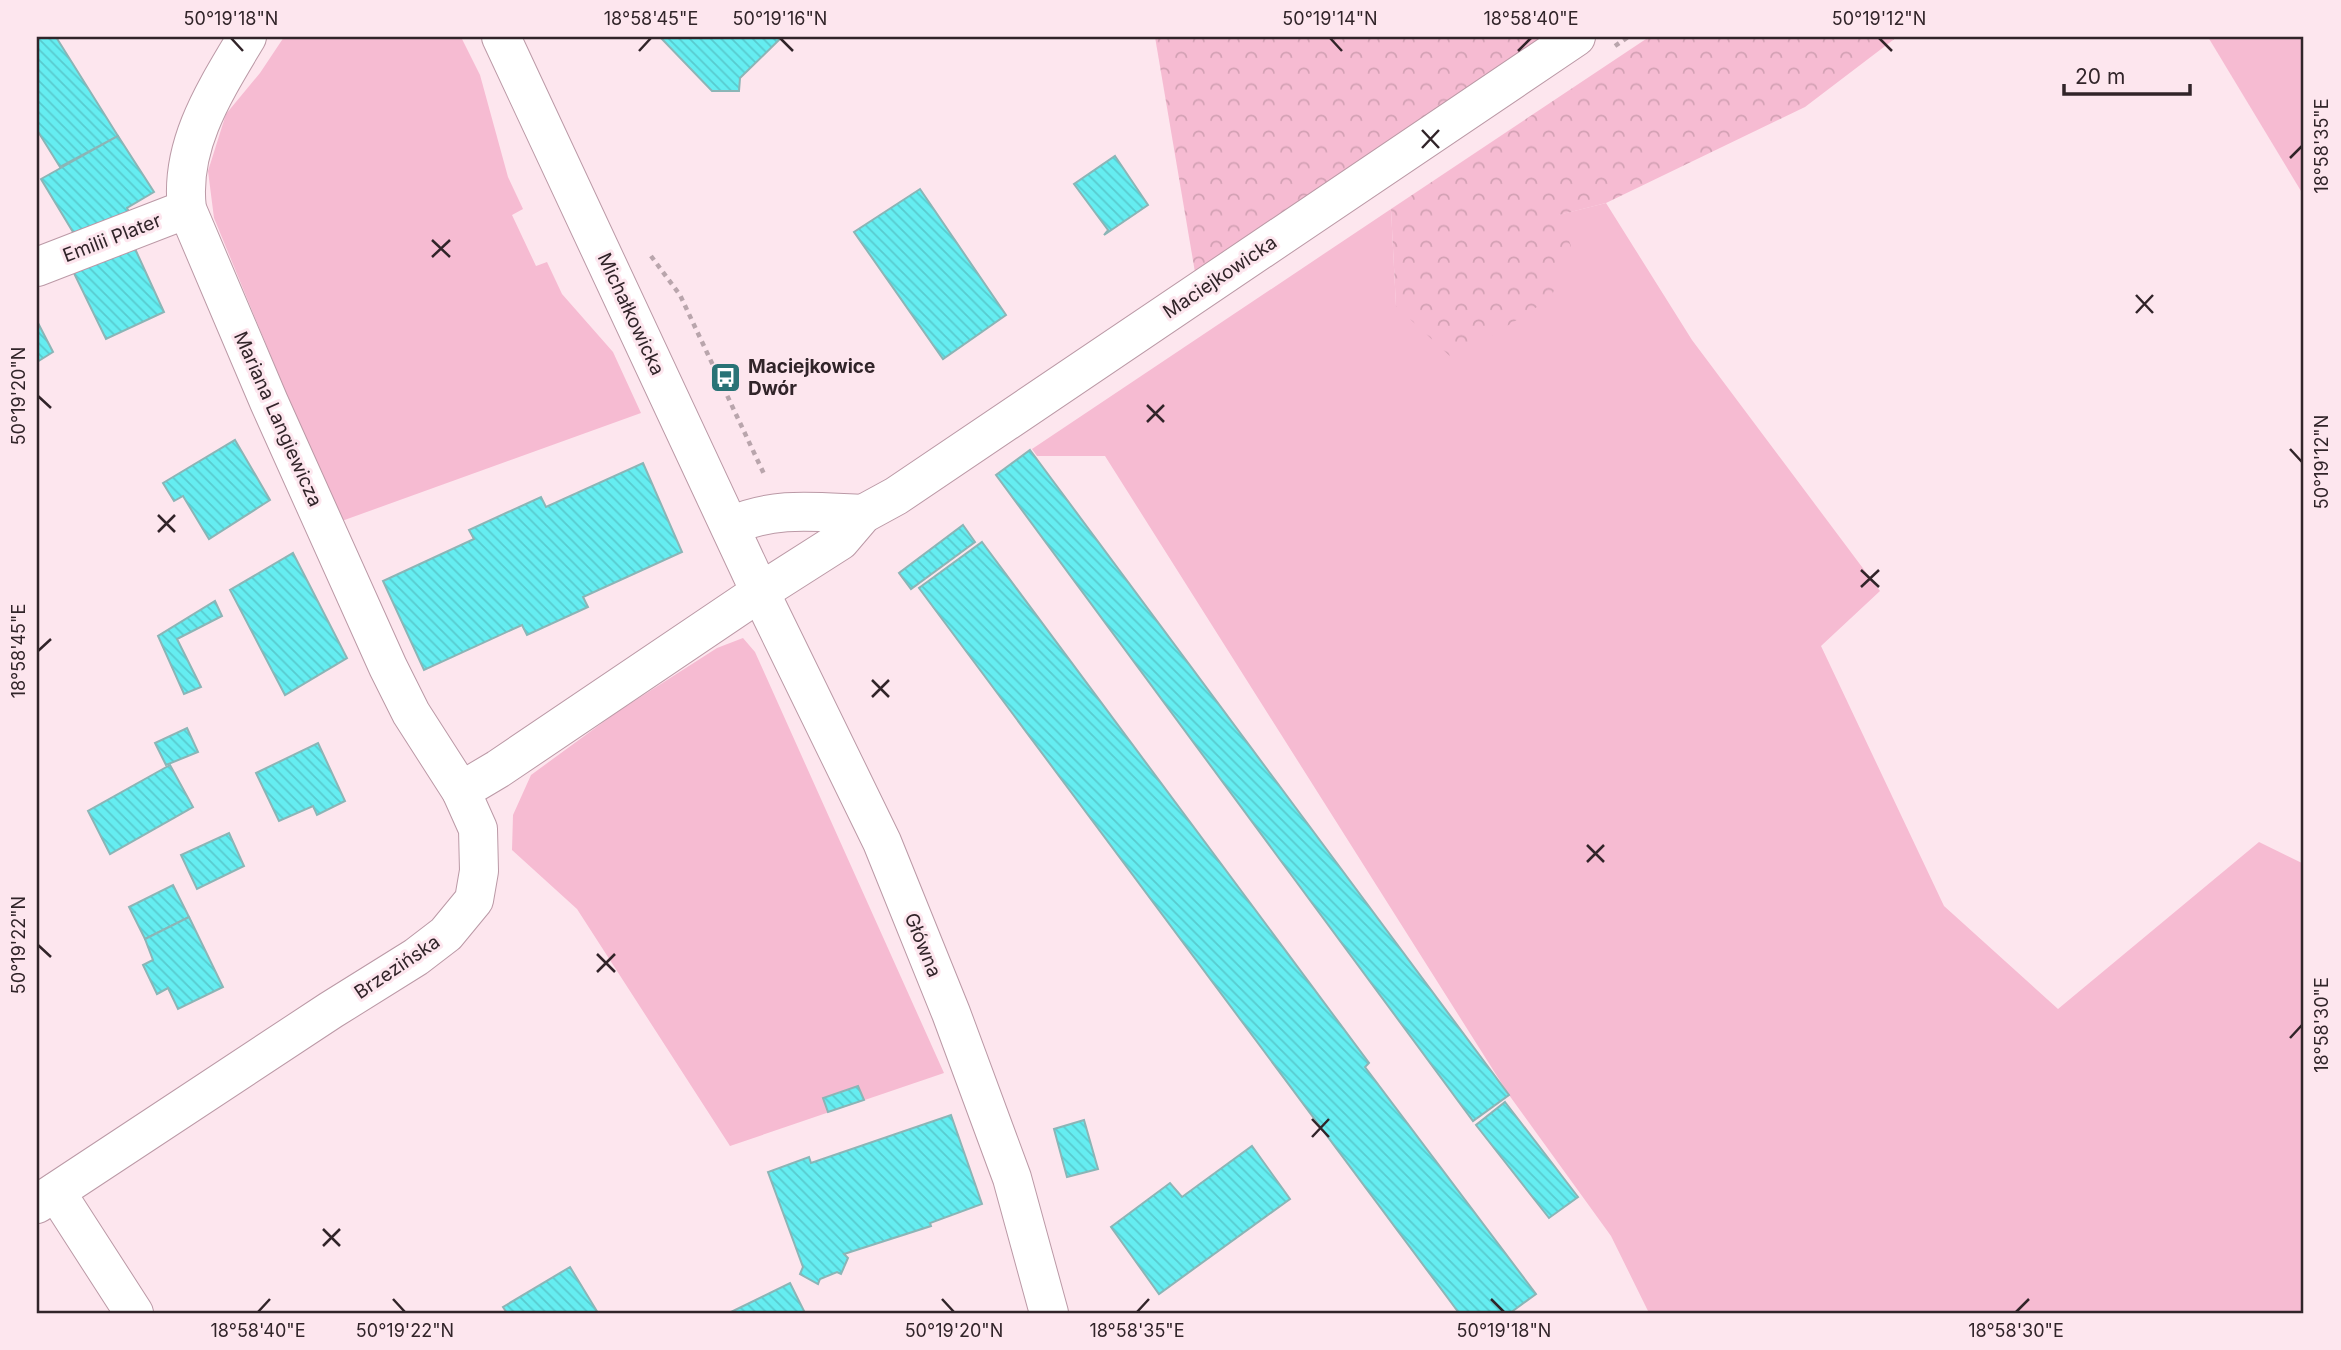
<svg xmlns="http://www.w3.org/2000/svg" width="2341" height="1350" font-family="Inter,sans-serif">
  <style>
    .green { fill: #f6bbd2 }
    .forest { fill: url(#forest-crowns) }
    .building { fill: url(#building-back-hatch); stroke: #8bb5b6; stroke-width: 2 }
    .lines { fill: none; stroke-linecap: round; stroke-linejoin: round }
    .minor-casing { stroke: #bb99a6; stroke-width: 40 }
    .tertiary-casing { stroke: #bb99a6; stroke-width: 40 }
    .path { stroke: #b9a5ac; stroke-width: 4.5; stroke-dasharray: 5 5; stroke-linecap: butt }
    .minor { stroke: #fff; stroke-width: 38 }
    .tertiary { stroke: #fff; stroke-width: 38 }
    .ticks { fill: none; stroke: #312429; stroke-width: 2.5 }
    .labels { text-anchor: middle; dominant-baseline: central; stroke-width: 6; stroke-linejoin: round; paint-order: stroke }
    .street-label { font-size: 19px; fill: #312429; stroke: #fde6ee }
    .poi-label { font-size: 19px; font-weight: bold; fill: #312429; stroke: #fde6ee; text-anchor: start }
    .neatline { fill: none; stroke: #312429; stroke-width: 2.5 }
    .ticks-label { font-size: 18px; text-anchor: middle; fill: #312429 }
  </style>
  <defs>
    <pattern id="forest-crowns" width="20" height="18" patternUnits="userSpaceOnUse" patternTransform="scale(1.75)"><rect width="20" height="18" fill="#f6bbd2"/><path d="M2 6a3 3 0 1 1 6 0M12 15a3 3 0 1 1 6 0" fill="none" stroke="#d3a1b4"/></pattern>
    <pattern id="building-back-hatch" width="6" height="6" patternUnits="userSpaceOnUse" patternTransform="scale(1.75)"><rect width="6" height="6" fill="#65edf1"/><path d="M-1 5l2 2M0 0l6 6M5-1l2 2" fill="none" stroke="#58cbcf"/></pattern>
  </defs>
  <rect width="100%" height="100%" fill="#fde6ee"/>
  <!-- green -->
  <g class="green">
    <polygon points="284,37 461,37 480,75 508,177 523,209 512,215 536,266 547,262 562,294 613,352 641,413 339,522 214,218 208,171 226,114 260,73"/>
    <polygon points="2208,37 2304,37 2304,196"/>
    <polygon points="1606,203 1692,340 1880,591 1821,646 1944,906 2058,1009 2259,842 2304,864 2304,1313 1649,1313 1611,1236 1509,1095 1105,456 1037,456 1032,449 1391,209 1396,306 1558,215"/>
    <polygon points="743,638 755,652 944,1073 730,1146 577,909 512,850 513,815 531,775 617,712 717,648"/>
  </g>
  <!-- forest -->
  <g class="forest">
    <polygon points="1155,37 1553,37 1197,284"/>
    <polygon points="1649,37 1897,37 1805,107 1606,203 1559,215 1571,246 1551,298 1454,360 1396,306 1391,209"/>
  </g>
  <!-- building -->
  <g class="building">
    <polygon points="37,37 56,37 118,136 60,167 37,130"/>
    <polygon points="660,37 782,37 740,78 739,91 712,91"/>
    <polygon points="118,136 154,192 127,208 131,216 76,237 41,179"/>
    <polygon points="1115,156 1148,205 1104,235 1108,230 1074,184"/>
    <polygon points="920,189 1006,315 943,359 854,232"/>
    <polygon points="131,240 164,312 106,339 71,267"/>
    <polygon points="37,321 53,352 37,362"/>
    <polygon points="235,440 270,500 209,539 183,496 174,501 163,483"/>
    <polygon points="1030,450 1509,1095 1473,1121 996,475"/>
    <polygon points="643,463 682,552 583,597 588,607 527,635 522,625 424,670 383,581 474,539 469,530 541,497 546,507"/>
    <polygon points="963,525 975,542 911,589 899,573"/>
    <polygon points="982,542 1369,1063 1365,1067 1536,1294 1510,1313 1459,1313 919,588"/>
    <polygon points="293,553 347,658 285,695 230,590"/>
    <polygon points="215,601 222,616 177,639 201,687 184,694 158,636"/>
    <polygon points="187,728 198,752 166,765 155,743"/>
    <polygon points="318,743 345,801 317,815 313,806 279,821 256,773"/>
    <polygon points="170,765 193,807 110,854 88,811"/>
    <polygon points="229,833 244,866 197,889 181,855"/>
    <polygon points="173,885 189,917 145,939 129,907"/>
    <polygon points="189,917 223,987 178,1009 168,988 157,994 143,965 153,960 145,939"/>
    <polygon points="858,1086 864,1100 828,1112 823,1098"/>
    <polygon points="1505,1102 1578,1197 1549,1218 1476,1125"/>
    <polygon points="951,1115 982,1204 930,1223 931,1226 844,1254 848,1258 841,1274 837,1272 820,1279 818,1284 800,1274 803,1267 768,1172 809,1157 811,1163"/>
    <polygon points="1084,1120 1098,1169 1067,1177 1054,1129"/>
    <polygon points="1252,1146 1290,1199 1159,1294 1111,1227 1170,1183 1182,1197"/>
    <polygon points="570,1267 598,1313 507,1313 503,1307"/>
    <polygon points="790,1283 805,1313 729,1313"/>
  </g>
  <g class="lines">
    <defs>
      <g id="minor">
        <polyline points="37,267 187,209"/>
        <polyline points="461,791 498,769 760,592"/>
        <polyline points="56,1192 134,1313"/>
        <path d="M37,1204L331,1010L416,957L446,934L474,900L479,871L478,829L461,791L411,713L388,667L269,402L187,209C179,145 216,89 247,37"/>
      </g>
      <g id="tertiary">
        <polyline points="501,37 760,592 882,842 951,1013 1012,1178 1049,1313"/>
        <path d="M730,526C775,506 815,512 863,514"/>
        <polyline points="760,592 840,541 863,514 896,496 1576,37"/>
      </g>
    </defs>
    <!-- minor casing -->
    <use href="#minor" class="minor-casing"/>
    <!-- tertiary casing -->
    <use href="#tertiary" class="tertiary-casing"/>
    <!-- path -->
    <g class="path">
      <polyline points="1615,46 1628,37"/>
      <polyline points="651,256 680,295 764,474"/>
    </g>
    <!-- minor -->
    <use href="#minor" class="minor"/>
    <!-- tertiary -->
    <use href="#tertiary" class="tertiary"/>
  </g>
  <!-- ticks -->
  <path class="ticks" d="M231,38L243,51M780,38L793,51M1330,38L1342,51M1879,38L1892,51M639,51L651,38M1518,51L1531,38M1422,130L1439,148M1422,148L1439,130M2290,158L2302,146M432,240L450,257M432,257L450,240M2136,295L2153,313M2136,313L2153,295M38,396L51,408M1147,405L1164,422M1147,422L1164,405M2290,449L2302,462M158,515L175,532M158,532L175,515M1861,570L1879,587M1861,587L1879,570M38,651L51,639M872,680L889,697M872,697L889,680M1587,845L1604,862M1587,862L1604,845M38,945L51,957M597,954L615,972M597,972L615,954M2290,1038L2302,1025M1312,1119L1329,1137M1312,1137L1329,1119M323,1229L340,1246M323,1246L340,1229M393,1299L405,1312M942,1299L954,1312M1491,1299L1504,1312M258,1312L270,1299M1137,1312L1149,1299M2016,1312L2029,1299"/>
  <!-- icons -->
  <defs>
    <symbol id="bus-square" viewBox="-11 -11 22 22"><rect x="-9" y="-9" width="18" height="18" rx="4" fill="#297376" stroke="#fde6ee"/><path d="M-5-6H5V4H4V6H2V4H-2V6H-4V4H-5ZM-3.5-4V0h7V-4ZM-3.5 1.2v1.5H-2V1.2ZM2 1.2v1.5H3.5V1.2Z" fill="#fff"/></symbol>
  </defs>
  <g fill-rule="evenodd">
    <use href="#bus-square" x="708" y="360" width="35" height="35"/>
  </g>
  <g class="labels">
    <!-- street labels -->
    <g class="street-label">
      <text transform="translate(112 238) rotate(-21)">Emilii Plater</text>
      <text transform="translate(1220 277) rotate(-34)">Maciejkowicka</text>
      <text transform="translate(631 314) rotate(65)">Michałkowicka</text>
      <text transform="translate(278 419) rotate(66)">Mariana Langiewicza</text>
      <text transform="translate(923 945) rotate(68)">Główna</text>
      <text transform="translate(397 967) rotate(-34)">Brzezińska</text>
    </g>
    <!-- poi labels -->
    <g class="poi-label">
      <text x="748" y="366">Maciejkowice<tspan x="748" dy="22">Dwór</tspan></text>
    </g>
  </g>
  <!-- border -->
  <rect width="2341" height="1350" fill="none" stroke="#fde6ee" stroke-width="77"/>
  <!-- scale -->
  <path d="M2064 84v10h126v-10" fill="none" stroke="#312429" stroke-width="3.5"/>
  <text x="2075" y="84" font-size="21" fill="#312429" stroke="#fde6ee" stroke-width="5" paint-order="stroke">20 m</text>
  <rect x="38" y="38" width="2264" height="1274" class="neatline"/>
  <g class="ticks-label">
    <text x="231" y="25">50°19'18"N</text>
    <text x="651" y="25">18°58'45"E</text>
    <text x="780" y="25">50°19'16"N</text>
    <text x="1330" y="25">50°19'14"N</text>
    <text x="1531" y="25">18°58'40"E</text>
    <text x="1879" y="25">50°19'12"N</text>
    <text transform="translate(2322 146) rotate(-90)" y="6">18°58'35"E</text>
    <text transform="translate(19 396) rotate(-90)" y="6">50°19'20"N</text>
    <text transform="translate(2322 462) rotate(-90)" y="6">50°19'12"N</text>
    <text transform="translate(19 651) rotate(-90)" y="6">18°58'45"E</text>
    <text transform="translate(19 945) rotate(-90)" y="6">50°19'22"N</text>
    <text transform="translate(2322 1025) rotate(-90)" y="6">18°58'30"E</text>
    <text x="258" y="1337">18°58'40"E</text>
    <text x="405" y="1337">50°19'22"N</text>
    <text x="954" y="1337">50°19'20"N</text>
    <text x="1137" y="1337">18°58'35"E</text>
    <text x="1504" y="1337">50°19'18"N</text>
    <text x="2016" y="1337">18°58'30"E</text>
  </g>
</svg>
